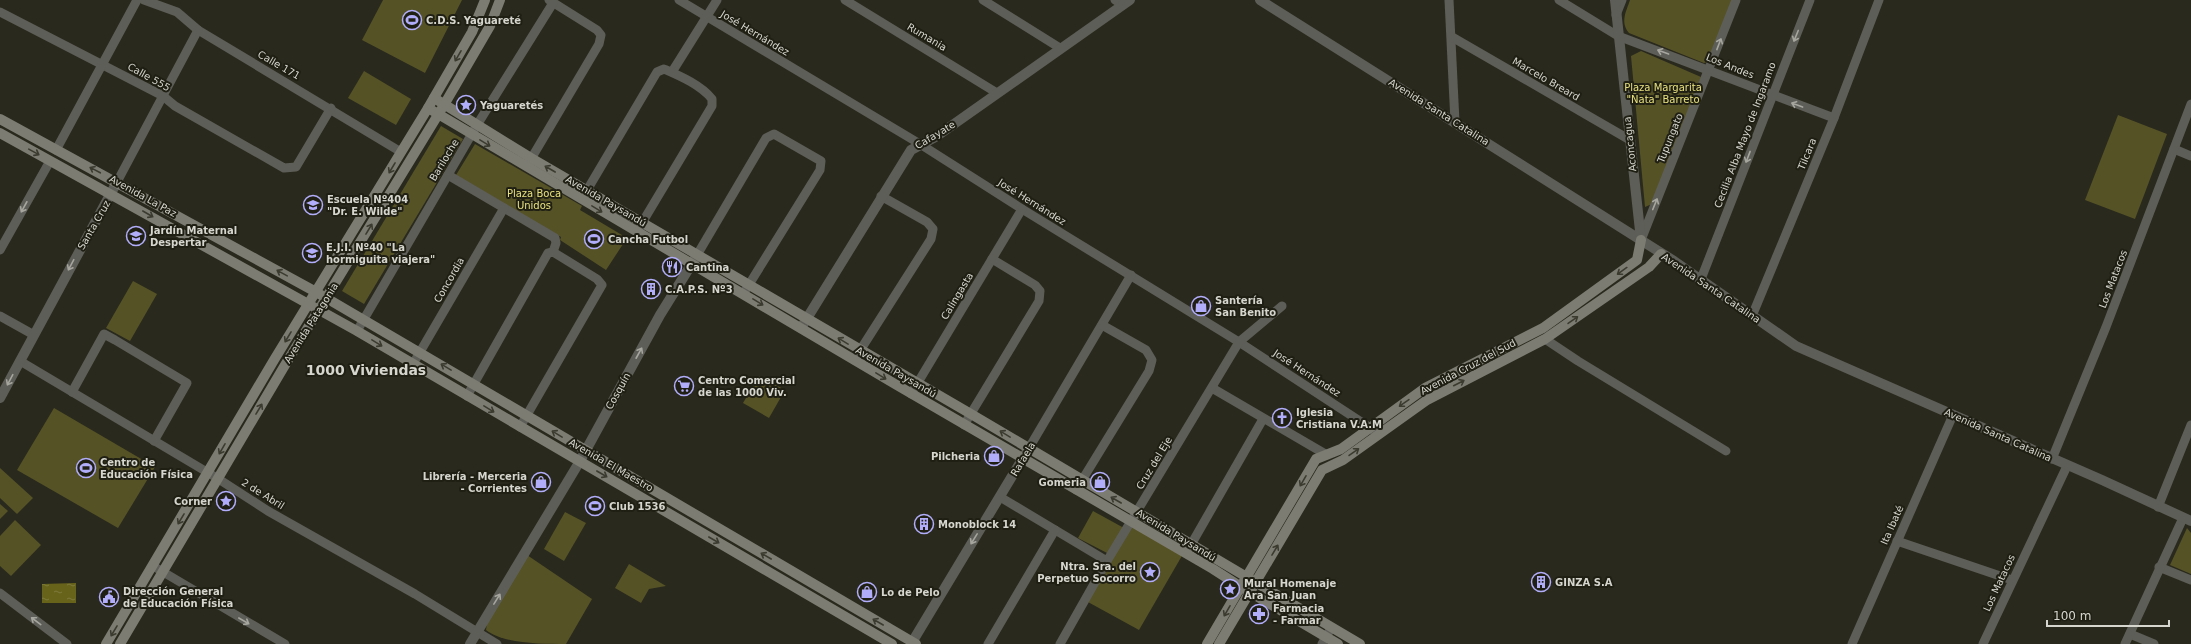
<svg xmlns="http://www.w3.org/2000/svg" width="2191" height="644" font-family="'DejaVu Sans',sans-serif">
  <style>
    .park { fill: #555226 }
    .water { fill: url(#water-ripples) }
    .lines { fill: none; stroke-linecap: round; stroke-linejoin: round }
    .minor { stroke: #5e5e58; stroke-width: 9 }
    .tertiary { stroke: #5e5e58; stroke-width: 10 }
    .secondary { stroke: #7d7c73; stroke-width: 10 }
    .oneway { stroke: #a6a69f }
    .oneway2 { stroke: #3c3b30 }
    .labels { text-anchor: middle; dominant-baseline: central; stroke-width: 4; stroke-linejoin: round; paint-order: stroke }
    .poi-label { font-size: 10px; font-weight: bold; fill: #d6d6ce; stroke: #201f14; text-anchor: start }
    .street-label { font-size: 10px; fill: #d6d6ce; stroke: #201f14 }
    .park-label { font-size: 10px; fill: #e7e17e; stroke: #201f14 }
    .district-label { font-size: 14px; font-weight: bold; fill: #d6d6ce; stroke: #201f14 }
  </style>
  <defs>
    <pattern id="water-ripples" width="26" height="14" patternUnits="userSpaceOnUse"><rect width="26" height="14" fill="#68631b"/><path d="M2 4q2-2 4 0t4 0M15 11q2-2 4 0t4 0" fill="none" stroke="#7d793b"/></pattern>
  </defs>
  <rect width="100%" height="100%" fill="#29291d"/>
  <!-- park -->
  <g class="park">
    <polygon points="383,0 462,0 425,73 362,40"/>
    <path d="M1630,0H1734L1707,62L1704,63L1629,33C1620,22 1626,12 1630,0Z"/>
    <polygon points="1641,51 1701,77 1652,204 1645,207 1631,56"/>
    <polygon points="364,71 411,99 396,125 348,98"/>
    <polygon points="2118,115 2167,134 2135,219 2085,200"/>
    <polygon points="441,126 463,139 364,304 342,291"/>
    <polygon points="475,144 582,206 580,210 627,238 606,270 560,240 561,237 456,175"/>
    <polygon points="133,281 157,294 130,341 106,328"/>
    <polygon points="759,376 785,390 769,418 743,403"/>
    <polygon points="54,408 155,467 118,528 17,470"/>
    <polygon points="0,468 33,498 17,514 0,498"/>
    <polygon points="0,504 8,511 0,519"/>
    <polygon points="1093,511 1124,528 1109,554 1078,538"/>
    <polygon points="565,512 586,523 564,561 544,549"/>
    <polygon points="15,520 41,545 11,576 0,566 0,536"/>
    <polygon points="1131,525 1183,554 1139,630 1088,602"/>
    <polygon points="2187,528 2191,533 2191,574 2170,565"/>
    <path d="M527,555L592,599L566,644C541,644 504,644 486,630L487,624Z"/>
    <polygon points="629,564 666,586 649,589 641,603 615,588"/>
  </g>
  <!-- water -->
  <polygon class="water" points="76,583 76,603 42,603 42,584"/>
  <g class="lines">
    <!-- minor -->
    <g class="minor">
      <polyline points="144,0 177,12 198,30 401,152"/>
      <polyline points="679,0 920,144 1022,209 1239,342 1375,431"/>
      <polyline points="845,0 997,93"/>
      <polyline points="983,0 1060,48"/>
      <polyline points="1115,0 1123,5"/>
      <polyline points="1449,0 1455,122"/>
      <polyline points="1559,0 1618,36 1834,118"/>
      <polyline points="0,12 163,96 175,106 284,168 296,167 331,108"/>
      <polyline points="1616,15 1622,0"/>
      <polyline points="1452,37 1630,140"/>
      <polyline points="672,72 717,0"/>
      <polyline points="2174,149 2191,156"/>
      <polyline points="56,150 137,0"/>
      <polyline points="528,164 599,44 601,35 597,30 549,0"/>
      <polyline points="448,175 555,238 556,243 553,252"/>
      <polyline points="117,182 198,30"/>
      <path d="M583,197L657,72L664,69C680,76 701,85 712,99V106L639,228"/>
      <polyline points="1641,240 1736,0"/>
      <polyline points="0,250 50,161"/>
      <polyline points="697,255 766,138 774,134 821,161 820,170 745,291"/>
      <polyline points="1701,279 1810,0"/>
      <polyline points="0,316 34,335"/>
      <polyline points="1752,316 1834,118 1879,0"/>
      <polyline points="357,331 477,125 553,3"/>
      <polyline points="1545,339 1578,361 1726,451"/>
      <polyline points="854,360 931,239 933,229 927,222 881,196"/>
      <polyline points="20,361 217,478 268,511 415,594 497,644"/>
      <polyline points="413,364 504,208"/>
      <polyline points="1212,388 1327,455"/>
      <polyline points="72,392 104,334 115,340 187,383 154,441"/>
      <polyline points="911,394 1022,209"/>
      <polyline points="467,396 548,253 553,252 597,279 602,285 520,427"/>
      <polyline points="964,425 1039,301 1040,291 1035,285 992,259"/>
      <polyline points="1029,448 1131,275"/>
      <polyline points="2052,459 2106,327 2191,104"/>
      <polyline points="1076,490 1149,371 1152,360 1146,350 1102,325"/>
      <polyline points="1000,497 1107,561"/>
      <polyline points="2158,507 2191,425"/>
      <polyline points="1897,541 2012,580"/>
      <polyline points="1188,550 1263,419"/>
      <polyline points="153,566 285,644"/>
      <polyline points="2159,567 2191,580"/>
      <polyline points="0,593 67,644"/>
      <polyline points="2130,634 2154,644"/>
      <polyline points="988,644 1055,530"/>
      <polyline points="1060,644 1107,561 1239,342 1282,306"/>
      <polyline points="1322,644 1331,628"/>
      <polyline points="1852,644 1953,415"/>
      <polyline points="1983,644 2067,466"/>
      <polyline points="2125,644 2183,518"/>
    </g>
    <!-- tertiary -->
    <g class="tertiary">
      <polyline points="1260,0 1674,261 1796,346 2102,480 2191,521"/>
      <polyline points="1615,0 1641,240"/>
      <polyline points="801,328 911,150 937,136 1130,0"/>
      <polyline points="0,398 117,182"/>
      <polyline points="470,644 580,461 660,315 696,257"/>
      <polyline points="911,644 1029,448"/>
    </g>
    <!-- secondary -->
    <g class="secondary">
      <polyline points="434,98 531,158 971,414 1360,644"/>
      <polyline points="428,108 895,384 1213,569 1241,587 1338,644"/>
      <polyline points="0,119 316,292 916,644"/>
      <polyline points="0,133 357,331 892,644"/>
      <polyline points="106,644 274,360 428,108 472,32 485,0"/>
      <polyline points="120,644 285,365 444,105 490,26 500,0"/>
      <polyline points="1207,644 1316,459 1341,449 1425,388 1543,328 1637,260 1641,240"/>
      <polyline points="1219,644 1322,470 1343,460 1427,400 1545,339 1649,267 1661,254"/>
    </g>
  </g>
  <!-- one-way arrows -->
  <defs><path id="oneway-shaft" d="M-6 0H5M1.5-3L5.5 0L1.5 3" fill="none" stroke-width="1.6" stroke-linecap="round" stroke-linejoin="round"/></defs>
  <g class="oneway">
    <use href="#oneway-shaft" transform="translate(1796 36) rotate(112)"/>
    <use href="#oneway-shaft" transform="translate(1719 44) rotate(-69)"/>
    <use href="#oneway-shaft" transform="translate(1663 52) rotate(-160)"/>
    <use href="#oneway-shaft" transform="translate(1797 105) rotate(-160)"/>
    <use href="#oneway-shaft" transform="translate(1748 157) rotate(111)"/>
    <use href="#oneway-shaft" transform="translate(1655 204) rotate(-68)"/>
    <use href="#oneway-shaft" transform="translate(24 207) rotate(119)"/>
    <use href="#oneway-shaft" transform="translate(71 265) rotate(118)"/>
    <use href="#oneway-shaft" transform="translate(639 353) rotate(-61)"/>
    <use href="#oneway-shaft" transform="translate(10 380) rotate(118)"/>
    <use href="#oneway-shaft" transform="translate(974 539) rotate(122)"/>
    <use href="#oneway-shaft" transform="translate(497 599) rotate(-58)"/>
    <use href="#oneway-shaft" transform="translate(36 621) rotate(-143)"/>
    <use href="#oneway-shaft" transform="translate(244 621) rotate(30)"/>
  </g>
  <g class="oneway2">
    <use href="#oneway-shaft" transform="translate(458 56) rotate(120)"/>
    <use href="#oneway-shaft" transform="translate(485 143) rotate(31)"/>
    <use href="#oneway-shaft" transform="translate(34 152) rotate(29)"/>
    <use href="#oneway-shaft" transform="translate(392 168) rotate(121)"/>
    <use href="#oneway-shaft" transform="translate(550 169) rotate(-150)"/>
    <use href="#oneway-shaft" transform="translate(95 170) rotate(-152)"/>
    <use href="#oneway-shaft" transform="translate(597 209) rotate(31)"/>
    <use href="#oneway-shaft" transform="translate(148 214) rotate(30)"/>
    <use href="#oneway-shaft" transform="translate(369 229) rotate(-59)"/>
    <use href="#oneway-shaft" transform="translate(1622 271) rotate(144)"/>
    <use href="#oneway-shaft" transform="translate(282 273) rotate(-151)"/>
    <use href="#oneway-shaft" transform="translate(758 302) rotate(31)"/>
    <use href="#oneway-shaft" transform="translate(1573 320) rotate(-35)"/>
    <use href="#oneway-shaft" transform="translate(288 337) rotate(121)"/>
    <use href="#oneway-shaft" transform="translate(843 341) rotate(-149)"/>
    <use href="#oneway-shaft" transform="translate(377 343) rotate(31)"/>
    <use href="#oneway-shaft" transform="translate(446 367) rotate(-149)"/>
    <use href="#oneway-shaft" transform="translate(881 376) rotate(31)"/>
    <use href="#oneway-shaft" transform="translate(1459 383) rotate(-27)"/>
    <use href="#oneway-shaft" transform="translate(1404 403) rotate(145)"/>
    <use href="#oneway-shaft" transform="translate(259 409) rotate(-59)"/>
    <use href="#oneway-shaft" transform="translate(489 409) rotate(31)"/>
    <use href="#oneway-shaft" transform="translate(557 434) rotate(-149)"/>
    <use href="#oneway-shaft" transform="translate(1005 434) rotate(-149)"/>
    <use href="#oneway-shaft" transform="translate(222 449) rotate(120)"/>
    <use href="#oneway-shaft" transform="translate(1354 452) rotate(-35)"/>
    <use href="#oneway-shaft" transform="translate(602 474) rotate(30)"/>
    <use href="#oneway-shaft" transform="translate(1303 481) rotate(120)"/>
    <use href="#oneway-shaft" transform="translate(1116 500) rotate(-150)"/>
    <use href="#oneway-shaft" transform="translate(181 519) rotate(121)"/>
    <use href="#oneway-shaft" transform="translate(714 540) rotate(30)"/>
    <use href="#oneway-shaft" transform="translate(1275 550) rotate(-59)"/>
    <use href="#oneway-shaft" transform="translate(766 556) rotate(-150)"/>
    <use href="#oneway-shaft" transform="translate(1227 611) rotate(120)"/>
    <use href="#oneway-shaft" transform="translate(878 622) rotate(-150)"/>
    <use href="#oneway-shaft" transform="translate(114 631) rotate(121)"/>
  </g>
  <!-- icons -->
  <defs>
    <symbol id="stadium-ring" viewBox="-11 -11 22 22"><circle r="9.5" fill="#201f14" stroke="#b1adfa" stroke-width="1.5"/><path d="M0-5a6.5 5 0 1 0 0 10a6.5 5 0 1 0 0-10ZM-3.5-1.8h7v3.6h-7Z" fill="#b1adfa"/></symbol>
    <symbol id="sight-ring" viewBox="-11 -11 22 22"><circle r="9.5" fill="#201f14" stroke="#b1adfa" stroke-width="1.5"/><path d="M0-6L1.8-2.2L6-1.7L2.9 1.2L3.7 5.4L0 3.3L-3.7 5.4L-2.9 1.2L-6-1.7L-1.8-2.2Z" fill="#b1adfa"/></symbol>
    <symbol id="school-ring" viewBox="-11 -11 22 22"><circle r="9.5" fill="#201f14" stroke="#b1adfa" stroke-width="1.5"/><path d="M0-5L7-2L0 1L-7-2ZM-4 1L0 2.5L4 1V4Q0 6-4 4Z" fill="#b1adfa"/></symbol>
    <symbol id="restaurant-ring" viewBox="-11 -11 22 22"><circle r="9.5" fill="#201f14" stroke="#b1adfa" stroke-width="1.5"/><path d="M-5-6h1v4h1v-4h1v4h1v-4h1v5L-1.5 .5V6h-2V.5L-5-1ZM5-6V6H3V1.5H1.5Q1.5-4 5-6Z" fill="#b1adfa"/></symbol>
    <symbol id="building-ring" viewBox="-11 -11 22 22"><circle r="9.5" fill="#201f14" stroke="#b1adfa" stroke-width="1.5"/><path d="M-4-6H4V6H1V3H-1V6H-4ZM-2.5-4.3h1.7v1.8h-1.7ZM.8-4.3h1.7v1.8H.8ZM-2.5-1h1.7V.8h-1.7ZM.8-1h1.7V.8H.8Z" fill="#b1adfa"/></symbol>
    <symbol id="shop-ring" viewBox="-11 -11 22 22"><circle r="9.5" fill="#201f14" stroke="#b1adfa" stroke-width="1.5"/><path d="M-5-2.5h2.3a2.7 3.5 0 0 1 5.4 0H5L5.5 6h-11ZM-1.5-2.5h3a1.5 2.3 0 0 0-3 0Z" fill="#b1adfa"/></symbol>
    <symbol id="supermarket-ring" viewBox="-11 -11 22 22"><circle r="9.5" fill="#201f14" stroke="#b1adfa" stroke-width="1.5"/><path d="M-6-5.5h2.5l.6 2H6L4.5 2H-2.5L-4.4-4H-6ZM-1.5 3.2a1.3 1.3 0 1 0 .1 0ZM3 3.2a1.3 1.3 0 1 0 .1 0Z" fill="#b1adfa"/></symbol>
    <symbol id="church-ring" viewBox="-11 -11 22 22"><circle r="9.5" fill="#201f14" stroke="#b1adfa" stroke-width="1.5"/><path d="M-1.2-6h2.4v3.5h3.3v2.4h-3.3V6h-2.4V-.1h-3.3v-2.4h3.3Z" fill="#b1adfa"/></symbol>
    <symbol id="civic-ring" viewBox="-11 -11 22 22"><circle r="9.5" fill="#201f14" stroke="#b1adfa" stroke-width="1.5"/><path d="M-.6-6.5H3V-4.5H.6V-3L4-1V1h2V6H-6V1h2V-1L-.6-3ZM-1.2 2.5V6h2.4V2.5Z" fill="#b1adfa"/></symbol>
    <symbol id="pharmacy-ring" viewBox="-11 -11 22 22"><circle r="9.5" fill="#201f14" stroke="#b1adfa" stroke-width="1.5"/><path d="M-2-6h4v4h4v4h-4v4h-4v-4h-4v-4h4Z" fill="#b1adfa"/></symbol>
  </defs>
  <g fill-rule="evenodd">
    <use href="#stadium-ring" x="401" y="9" width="22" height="22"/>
    <use href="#sight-ring" x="455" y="94" width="22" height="22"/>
    <use href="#school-ring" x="302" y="194" width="22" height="22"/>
    <use href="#school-ring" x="125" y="225" width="22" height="22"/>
    <use href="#stadium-ring" x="583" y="228" width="22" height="22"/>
    <use href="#school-ring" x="301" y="242" width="22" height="22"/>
    <use href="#restaurant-ring" x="661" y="256" width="22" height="22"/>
    <use href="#building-ring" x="640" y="278" width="22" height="22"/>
    <use href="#shop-ring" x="1190" y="295" width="22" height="22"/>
    <use href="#supermarket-ring" x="673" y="375" width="22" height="22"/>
    <use href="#church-ring" x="1271" y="407" width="22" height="22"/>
    <use href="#shop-ring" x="983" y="445" width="22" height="22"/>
    <use href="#stadium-ring" x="75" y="457" width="22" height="22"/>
    <use href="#shop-ring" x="530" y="471" width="22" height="22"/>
    <use href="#shop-ring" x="1089" y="471" width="22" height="22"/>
    <use href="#sight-ring" x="215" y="490" width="22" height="22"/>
    <use href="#stadium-ring" x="584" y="495" width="22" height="22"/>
    <use href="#building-ring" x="913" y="513" width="22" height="22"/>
    <use href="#sight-ring" x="1139" y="561" width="22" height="22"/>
    <use href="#building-ring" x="1530" y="571" width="22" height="22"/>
    <use href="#sight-ring" x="1219" y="578" width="22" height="22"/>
    <use href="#shop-ring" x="856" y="581" width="22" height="22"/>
    <use href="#civic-ring" x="98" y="586" width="22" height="22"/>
    <use href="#pharmacy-ring" x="1248" y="603" width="22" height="22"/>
  </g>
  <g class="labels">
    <!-- poi labels -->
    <g class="poi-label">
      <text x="426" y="20">C.D.S. Yaguareté</text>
      <text x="480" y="105">Yaguaretés</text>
      <text x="327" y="199">Escuela Nº404<tspan x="327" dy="12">"Dr. E. Wilde"</tspan></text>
      <text x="150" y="230">Jardín Maternal<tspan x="150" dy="12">Despertar</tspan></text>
      <text x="608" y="239">Cancha Futbol</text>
      <text x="326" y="247">E.J.I. Nº40 "La<tspan x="326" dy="12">hormiguita viajera"</tspan></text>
      <text x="686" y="267">Cantina</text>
      <text x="665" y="289">C.A.P.S. Nº3</text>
      <text x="1215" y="300">Santería<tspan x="1215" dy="12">San Benito</tspan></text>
      <text x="698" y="380">Centro Comercial<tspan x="698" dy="12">de las 1000 Viv.</tspan></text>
      <text x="1296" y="412">Iglesia<tspan x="1296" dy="12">Cristiana V.A.M</tspan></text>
      <text x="980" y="456" text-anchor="end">Pilcheria</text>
      <text x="100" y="462">Centro de<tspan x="100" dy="12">Educación Física</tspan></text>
      <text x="527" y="476" text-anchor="end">Librería - Merceria<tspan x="527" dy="12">- Corrientes</tspan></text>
      <text x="1086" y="482" text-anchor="end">Gomeria</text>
      <text x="212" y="501" text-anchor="end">Corner</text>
      <text x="609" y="506">Club 1536</text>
      <text x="938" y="524">Monoblock 14</text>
      <text x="1136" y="566" text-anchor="end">Ntra. Sra. del<tspan x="1136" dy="12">Perpetuo Socorro</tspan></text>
      <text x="1555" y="582">GINZA S.A</text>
      <text x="1244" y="583">Mural Homenaje<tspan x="1244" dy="12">Ara San Juan</tspan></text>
      <text x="123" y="591">Dirección General<tspan x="123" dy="12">de Educación Física</tspan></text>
      <text x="881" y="592">Lo de Pelo</text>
      <text x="1273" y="608">Farmacia<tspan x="1273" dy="12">- Farmar</tspan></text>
    </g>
    <!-- street labels -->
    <g class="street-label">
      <text transform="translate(755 33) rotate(31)">José Hernández</text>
      <text transform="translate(927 37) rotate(31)">Rumania</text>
      <text transform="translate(279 65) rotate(30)">Calle 171</text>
      <text transform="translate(1730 66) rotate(22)">Los Andes</text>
      <text transform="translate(149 77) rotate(29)">Calle 555</text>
      <text transform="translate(1546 79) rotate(30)">Marcelo Breard</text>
      <text transform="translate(1439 112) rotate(32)">Avenida Santa Catalina</text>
      <text transform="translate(935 135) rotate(-31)">Cafayate</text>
      <text transform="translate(1745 135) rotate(-69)">Cecilia Alba Mayo de Ingaramo</text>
      <text transform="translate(1670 138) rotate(-68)">Tupungato</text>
      <text transform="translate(1630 144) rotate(-96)">Aconcagua</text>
      <text transform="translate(1807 154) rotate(-68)">Tilcara</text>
      <text transform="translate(444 160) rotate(-59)">Bariloche</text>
      <text transform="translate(143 196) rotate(29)">Avenida La Paz</text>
      <text transform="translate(606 201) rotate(30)">Avenida Paysandú</text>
      <text transform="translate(1032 202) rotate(32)">José Hernández</text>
      <text transform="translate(94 225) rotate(-60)">Santa Cruz</text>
      <text transform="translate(2113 279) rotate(-69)">Los Matacos</text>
      <text transform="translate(449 280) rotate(-60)">Concordia</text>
      <text transform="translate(1711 288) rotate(34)">Avenida Santa Catalina</text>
      <text transform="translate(957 296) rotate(-59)">Calingasta</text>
      <text transform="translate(311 323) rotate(-58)">Avenida Patagonia</text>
      <text transform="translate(1468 367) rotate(-28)">Avenida Cruz del Sud</text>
      <text transform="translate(896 372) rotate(30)">Avenida Paysandú</text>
      <text transform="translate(1307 373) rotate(33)">José Hernández</text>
      <text transform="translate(618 391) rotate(-61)">Cosquín</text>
      <text transform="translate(1998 435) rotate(24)">Avenida Santa Catalina</text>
      <text transform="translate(1023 459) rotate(-59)">Rafaela</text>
      <text transform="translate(1154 463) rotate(-59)">Cruz del Eje</text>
      <text transform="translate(611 465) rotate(30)">Avenida El Maestro</text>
      <text transform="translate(263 494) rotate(32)">2 de Abril</text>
      <text transform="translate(1892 525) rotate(-66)">Ita Ibaté</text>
      <text transform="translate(1176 535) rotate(31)">Avenida Paysandú</text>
      <text transform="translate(1999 583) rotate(-65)">Los Matacos</text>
    </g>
    <!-- park labels -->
    <g class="park-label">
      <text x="1663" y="87">Plaza Margarita<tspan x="1663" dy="12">"Ñata" Barreto</tspan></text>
      <text x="534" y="193">Plaza Boca<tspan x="534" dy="12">Unidos</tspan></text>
    </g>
    <!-- district labels -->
    <g class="district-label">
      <text x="366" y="370">1000 Viviendas</text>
    </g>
  </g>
  <!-- scale -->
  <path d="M2047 620v6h122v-6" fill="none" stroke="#d6d6ce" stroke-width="2"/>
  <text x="2053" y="620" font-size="12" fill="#d6d6ce" stroke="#201f14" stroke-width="3" paint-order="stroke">100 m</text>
</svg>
